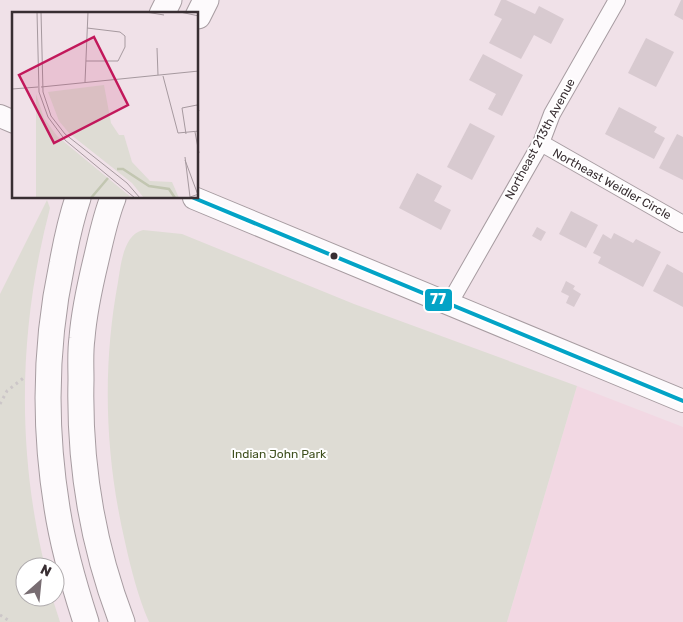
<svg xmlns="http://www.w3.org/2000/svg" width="683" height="622" font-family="Rubik,sans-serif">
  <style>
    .built { fill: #f2d8e3 }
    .green { fill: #dedcd4 }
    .building { fill: #d8cad0 }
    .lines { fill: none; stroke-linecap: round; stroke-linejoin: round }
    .street-casing { stroke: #a79ca1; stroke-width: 18 }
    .secondary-casing { stroke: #a79ca1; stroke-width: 24 }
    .primary-casing { stroke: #a79ca1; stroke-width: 27 }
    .path { stroke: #ccc6c8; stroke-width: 3; stroke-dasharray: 2.5 4; stroke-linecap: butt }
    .street { stroke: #fdfafc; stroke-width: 16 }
    .secondary { stroke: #fdfafc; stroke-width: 22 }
    .primary { stroke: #fdfafc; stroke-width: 25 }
    .bus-1-casing { stroke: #fff; stroke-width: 8 }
    .bus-1 { stroke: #03a3c6; stroke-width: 4 }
    .bus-dot { fill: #382e32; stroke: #fff; stroke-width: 2 }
    .labels { text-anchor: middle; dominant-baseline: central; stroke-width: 4; stroke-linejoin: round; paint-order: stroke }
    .street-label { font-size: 12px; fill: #382e32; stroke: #fff }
    .park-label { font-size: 12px; fill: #3e4f1d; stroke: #fff }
    .inset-river { fill: none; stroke: #c2c6b1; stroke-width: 2.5 }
    .inset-road { fill: none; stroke: #a6999f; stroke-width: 1 }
    .view { fill: #c2185b; fill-opacity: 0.15; stroke: #c2185b; stroke-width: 2.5 }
    .inset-edge { fill: none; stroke: #382e32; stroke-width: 2.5 }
    .line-badge { stroke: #fff; stroke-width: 2 }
    .badge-label { font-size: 14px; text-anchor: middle; font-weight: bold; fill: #fff }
  </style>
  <rect width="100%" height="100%" fill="#f0e1e8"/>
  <!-- built -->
  <polygon class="built" points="577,386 683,427 683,622 507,622"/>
  <!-- green -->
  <g class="green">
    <path d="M47,200L50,208C19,326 16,447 45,567H25V597H52L60,622H0V294Z"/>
    <path d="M143,230L182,234L354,304L577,386L507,622H149C138,597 131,569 125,542C105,456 102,368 118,282C121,265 123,235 143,230Z"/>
  </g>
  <!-- building -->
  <g class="building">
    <polygon points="501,0 506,0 535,14 539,6 564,19 551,44 534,35 521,59 489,43 502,19 494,15"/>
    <polygon points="681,0 683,0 683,20 674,15"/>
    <polygon points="646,38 674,52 656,87 628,73"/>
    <polygon points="483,54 523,75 502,116 488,109 496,94 469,80"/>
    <polygon points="619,107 657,127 654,132 665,138 654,159 605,134"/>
    <polygon points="470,123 495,136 472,180 447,167"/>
    <polygon points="677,134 683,137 683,180 659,168"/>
    <polygon points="417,173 442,186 434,201 451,210 441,230 399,208"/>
    <polygon points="571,211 598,225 586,248 559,234"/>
    <polygon points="537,227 546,232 541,241 532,236"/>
    <polygon points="614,233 633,243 636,239 661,252 643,287 598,263 601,257 593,253 603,234 611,239"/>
    <polygon points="667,264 683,273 683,307 653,291"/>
    <polygon points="566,281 575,286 573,289 581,294 574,307 566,303 569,296 561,292"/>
  </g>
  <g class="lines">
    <defs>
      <g id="street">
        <polyline points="541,143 683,224"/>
        <polyline points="449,304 541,143 552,114 617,0"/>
      </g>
      <g id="secondary">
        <polyline points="0,116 14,122"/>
        <polyline points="194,198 683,401"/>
      </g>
      <g id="primary">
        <polyline points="162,14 169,0"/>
        <polyline points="198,16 206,0"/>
        <path d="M78,198C71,219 66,242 62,264C45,344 44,427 57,508C63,547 74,585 86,622"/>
        <path d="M113,198C105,218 101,239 96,260C90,285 84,312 82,338C80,352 81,366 81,380C79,463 92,544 122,622"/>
      </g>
    </defs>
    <!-- street casing -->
    <use href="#street" class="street-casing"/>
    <!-- secondary casing -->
    <use href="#secondary" class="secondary-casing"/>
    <!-- primary casing -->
    <use href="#primary" class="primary-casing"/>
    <!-- path -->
    <g class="path">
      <polyline points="0,404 7,391 26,376"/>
      <polyline points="0,615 11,622"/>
    </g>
    <!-- street -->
    <use href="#street" class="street"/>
    <!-- secondary -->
    <use href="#secondary" class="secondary"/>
    <!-- primary -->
    <use href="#primary" class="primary"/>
    <defs>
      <polyline id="bus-1" points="194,198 683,401"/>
    </defs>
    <!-- bus-1 casing -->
    <use href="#bus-1" class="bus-1-casing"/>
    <!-- bus-1 -->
    <use href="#bus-1" class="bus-1"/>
  </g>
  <!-- markers -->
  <circle class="bus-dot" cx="334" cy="256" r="4.5"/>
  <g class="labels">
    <!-- street labels -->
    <g class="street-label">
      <text transform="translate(540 139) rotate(-62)">Northeast 213th Avenue</text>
      <text transform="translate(612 184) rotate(29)">Northeast Weidler Circle</text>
    </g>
    <!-- park labels -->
    <g class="park-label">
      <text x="279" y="454">Indian John Park</text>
    </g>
  </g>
  <!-- overview -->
  <g transform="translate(12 12)">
    <rect width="186" height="186" fill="#f0e1e8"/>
    <path d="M92,73L99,111L107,123H112L120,150L138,169L160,170L167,186H132L120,171L58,122L47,109L36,80ZM24,82L32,106L45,124L120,186H24Z" fill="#dedcd4"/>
    <path class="inset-river" d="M105,157H111L137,174L157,177L163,186M79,186L96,166"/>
    <path class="inset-road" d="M25,0L27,80L36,105L53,128L123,186M29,0L31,80L39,104L53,122L115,171L128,186M134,0L152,3M168,0L187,4M145,36L146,63M74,49H106L113,35V24L108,20L75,16M151,64L166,121L187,119M73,70L76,0M29,75L187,59M0,77L26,75M183,120L187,141M174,122L170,96L185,93L187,99M173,145L178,185L187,182M173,148L186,183"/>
    <path class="view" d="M82,25L116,93L42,131L7,63Z"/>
    <rect width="186" height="186" class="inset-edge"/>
  </g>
  <rect class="line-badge" x="424" y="288" width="29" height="24" rx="5" fill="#03a3c6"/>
  <g class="badge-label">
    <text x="438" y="304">77</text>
  </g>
  <!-- north arrow -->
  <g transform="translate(40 582) rotate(27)"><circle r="24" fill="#ffffff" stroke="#afabad"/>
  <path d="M0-4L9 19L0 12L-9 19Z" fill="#786d72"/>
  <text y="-8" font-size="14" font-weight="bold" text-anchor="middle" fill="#382e32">N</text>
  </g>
</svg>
